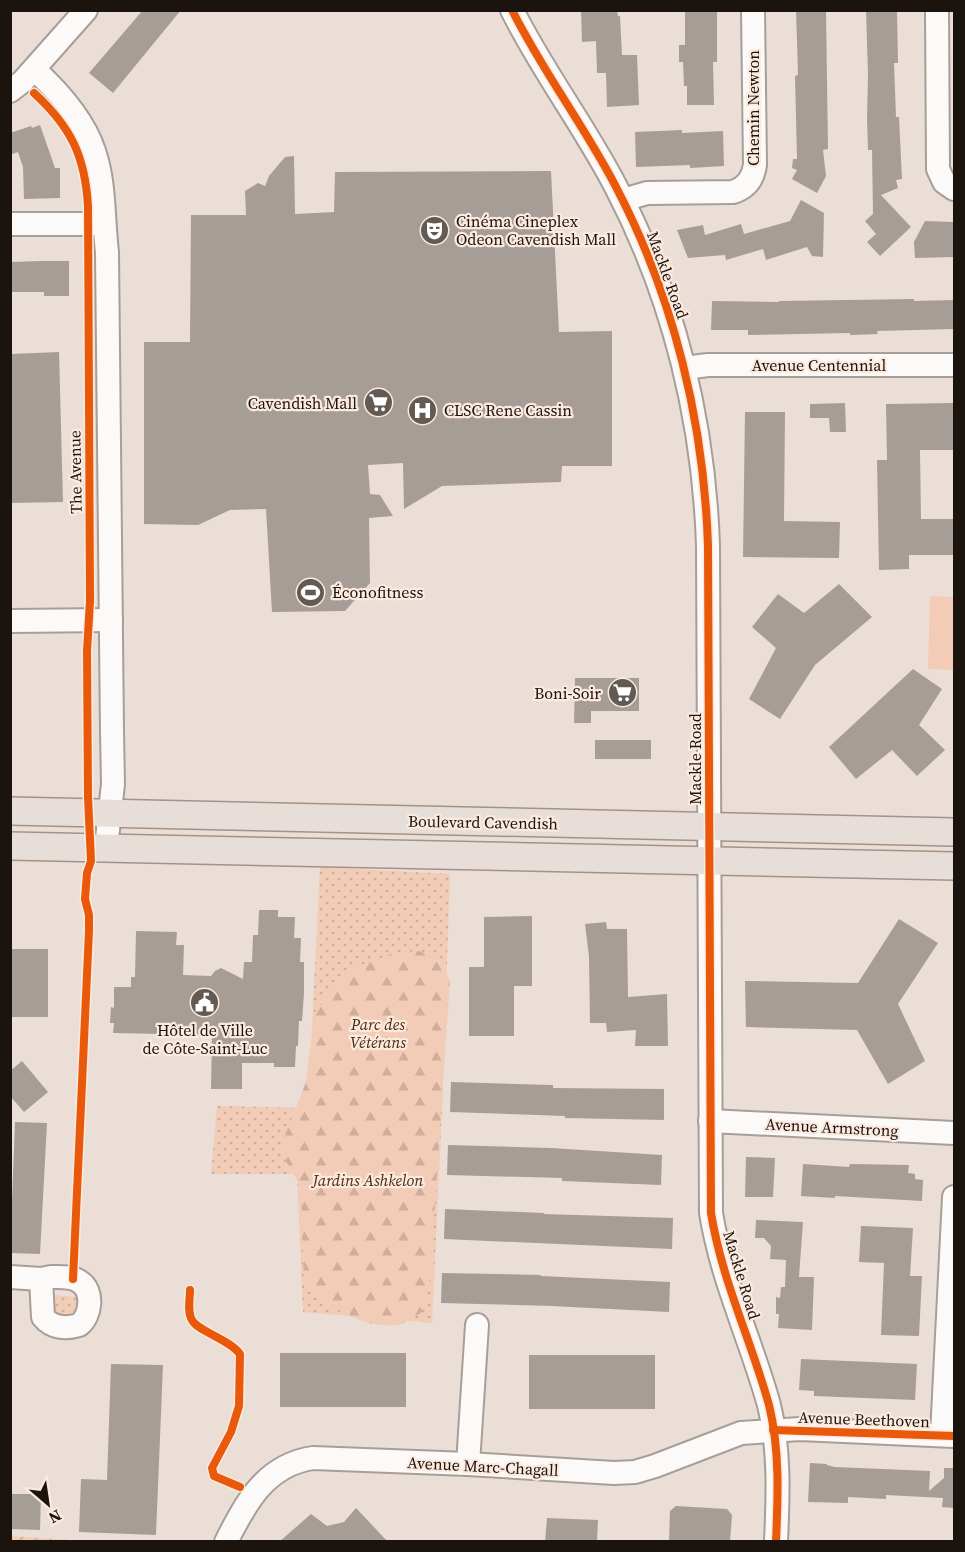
<svg xmlns="http://www.w3.org/2000/svg" width="965" height="1552" font-family="'Source Serif 4',serif">
  <style>
    .grass { fill: url(#grass-dots) }
    .forest { fill: url(#forest-firs) }
    .garden { fill: url(#garden-furrows) }
    .pitch { fill: #f2ccb6 }
    .building { fill: #a79d97 }
    .lines { fill: none; stroke-linecap: round; stroke-linejoin: round }
    .minor-casing { stroke: #a79e98; stroke-width: 26 }
    .major-casing { stroke: #a49286; stroke-width: 30 }
    .minor { stroke: #fcfaf9; stroke-width: 22 }
    .major { stroke: #e7ded9; stroke-width: 27 }
    .cycleway-casing { stroke: #fdeadf; stroke-width: 11 }
    .cycleway { stroke: #e8590c; stroke-width: 8 }
    .labels { text-anchor: middle; dominant-baseline: central; stroke-width: 4.5; stroke-linejoin: round; paint-order: stroke }
    .street-label { font-size: 16px; fill: #1a130e; stroke: #fdeadf }
    .poi-label { font-size: 16px; fill: #1a130e; stroke: #fdeadf; text-anchor: start }
    .park-label { font-size: 16px; font-style: italic; fill: #4b2912; stroke: #fdeadf }
  </style>
  <defs>
    <pattern id="grass-dots" width="8" height="8" patternUnits="userSpaceOnUse" patternTransform="scale(1.5)"><rect width="8" height="8" fill="#f2ccb6"/><path d="M2 2h.1M6 6h.1" fill="none" stroke="#cfae9b" stroke-width="1.8" stroke-linecap="round"/></pattern>
    <pattern id="forest-firs" width="22" height="20" patternUnits="userSpaceOnUse" patternTransform="scale(1.5)"><rect width="22" height="20" fill="#f2ccb6"/><path d="M5 1l3.5 6h-7zM16 11l3.5 6h-7z" fill="#cfae9b"/></pattern>
    <pattern id="garden-furrows" width="10" height="10" patternUnits="userSpaceOnUse" patternTransform="scale(1.5)"><rect width="10" height="10" fill="#f2ccb6"/><path d="M-1 1l2-2M0 10L10 0M9 11l2-2" fill="none" stroke="#cfae9b"/></pattern>
  </defs>
  <rect width="100%" height="100%" fill="#ebded7"/>
  <!-- grass -->
  <g class="grass">
    <polygon points="320,867 450,874 442,1110 432,1323 303,1312 297,1174 211,1174 217,1106 308,1108"/>
    <polygon points="53,1295 78,1297 79,1311 68,1319 54,1314"/>
  </g>
  <!-- forest -->
  <path class="forest" d="M419,951L440,961L450,981L429,1288L422,1312C415,1316 405,1324 397,1325C361,1329 332,1306 304,1287L301,1187L286,1161L282,1143L305,1085L316,1010L351,969L394,953Z"/>
  <!-- garden -->
  <polygon class="garden" points="11,1536 85,1541 11,1541"/>
  <!-- pitch -->
  <polygon class="pitch" points="930,596 954,597 954,670 928,669"/>
  <!-- building -->
  <g class="building">
    <polygon points="143,10 181,10 113,93 89,73"/>
    <polygon points="581,10 617,10 618,16 620,16 622,55 637,55 639,105 607,107 606,73 597,73 596,41 582,42"/>
    <polygon points="685,10 717,10 717,62 713,62 714,105 687,105 687,86 684,86 683,62 679,62 679,45 685,45"/>
    <polygon points="796,10 826,10 828,149 823,150 826,176 817,193 792,179 797,170 792,168 793,159 797,159 795,76 798,75"/>
    <polygon points="866,10 897,10 898,63 894,63 896,117 899,117 902,179 896,180 898,188 881,195 911,227 880,256 867,242 876,234 865,221 873,214 872,150 868,150 867,118 868,75"/>
    <polygon points="40,125 55,168 60,168 60,198 24,199 23,167 18,152 10,155 10,133 31,126 32,128"/>
    <polygon points="682,130 682,133 723,131 724,166 690,168 690,165 636,167 635,132"/>
    <polygon points="294,156 295,214 334,212 335,172 551,171 559,332 612,331 612,466 562,466 561,482 442,486 404,509 403,463 368,465 370,494 380,495 393,516 369,518 370,583 345,611 272,612 266,509 230,510 198,525 144,524 144,342 190,342 191,215 246,215 245,191 258,183 265,186 269,176 285,157"/>
    <polygon points="801,200 824,213 823,257 812,256 807,247 766,260 763,249 726,260 725,255 688,258 677,230 703,225 705,235 741,224 744,234 790,221"/>
    <polygon points="925,221 953,222 954,257 915,258 914,242"/>
    <polygon points="41,261 69,261 69,296 44,296 44,292 10,292 10,262"/>
    <polygon points="914,299 914,301 954,300 954,329 877,331 878,334 850,335 850,333 748,335 748,330 711,330 712,301 779,302 779,301"/>
    <polygon points="59,352 63,502 10,503 10,354"/>
    <polygon points="845,403 846,432 830,432 829,418 810,418 810,404"/>
    <polygon points="954,403 954,450 920,450 921,519 954,519 954,555 909,555 909,569 879,570 877,460 887,460 886,404"/>
    <polygon points="745,412 785,412 784,521 840,522 839,558 743,557"/>
    <polygon points="839,584 872,617 815,665 780,719 749,699 776,648 752,627 778,594 804,613"/>
    <polygon points="913,669 942,689 919,725 945,750 917,776 892,750 856,779 829,747"/>
    <polygon points="575,678 639,678 639,711 591,711 591,723 574,723"/>
    <rect x="595" y="740" width="56" height="19"/>
    <polygon points="259,910 278,910 278,917 295,917 294,938 301,938 300,962 304,962 304,993 302,1021 299,1021 298,1046 296,1046 295,1067 274,1067 274,1063 242,1063 242,1089 211,1089 212,1035 113,1033 114,1023 110,1023 111,1007 114,1008 114,987 131,987 131,977 135,977 136,931 177,932 176,945 184,945 183,975 211,976 215,971 221,968 243,979 244,962 252,962 253,935 258,935"/>
    <polygon points="532,916 532,986 514,986 514,1036 469,1036 469,967 484,967 484,917"/>
    <polygon points="899,919 938,943 898,1004 925,1061 888,1084 857,1030 746,1027 745,981 858,983"/>
    <polygon points="606,922 607,929 627,929 628,997 667,994 668,1046 635,1046 636,1030 607,1032 606,1023 590,1023 589,957 585,924"/>
    <rect x="10" y="949" width="38" height="68"/>
    <polygon points="22,1061 48,1092 24,1112 10,1096 10,1071"/>
    <polygon points="451,1082 553,1085 553,1088 664,1089 664,1120 565,1118 565,1116 450,1112"/>
    <polygon points="15,1122 47,1123 40,1254 10,1253"/>
    <polygon points="448,1145 551,1148 662,1155 661,1185 562,1181 562,1178 447,1175"/>
    <polygon points="746,1157 775,1158 773,1197 745,1197"/>
    <polygon points="803,1164 849,1167 850,1164 909,1165 908,1173 915,1174 915,1179 923,1180 922,1201 835,1196 835,1198 801,1196"/>
    <polygon points="445,1209 544,1213 544,1214 673,1218 672,1249 444,1239"/>
    <polygon points="756,1220 803,1222 799,1277 814,1277 812,1330 778,1328 779,1314 776,1314 776,1297 780,1298 781,1287 785,1287 786,1260 770,1259 771,1246 764,1238 755,1238"/>
    <polygon points="861,1226 913,1228 910,1276 922,1276 919,1336 881,1335 884,1263 859,1262"/>
    <polygon points="442,1273 541,1275 541,1276 670,1282 669,1312 552,1306 441,1303"/>
    <rect x="280" y="1353" width="126" height="54"/>
    <rect x="529" y="1355" width="126" height="54"/>
    <polygon points="801,1359 917,1364 915,1400 814,1396 814,1391 799,1390"/>
    <polygon points="111,1364 163,1365 156,1535 79,1532 81,1479 107,1480"/>
    <polygon points="810,1463 827,1464 827,1465 835,1467 930,1471 929,1491 944,1478 944,1468 954,1468 954,1508 942,1507 943,1498 886,1495 886,1499 848,1497 848,1503 808,1502"/>
    <polygon points="10,1494 41,1494 40,1530 10,1529"/>
    <polygon points="676,1506 727,1509 732,1515 730,1542 669,1542 670,1511"/>
    <polygon points="356,1508 388,1542 279,1542 311,1514 327,1526 344,1522"/>
    <polygon points="547,1518 598,1520 597,1542 545,1542"/>
  </g>
  <g class="lines">
    <defs>
      <g id="minor">
        <path d="M512,10C543,72 585,127 616,187C674,298 704,422 708,546L711,1213C722,1281 751,1340 769,1405C780,1450 778,1496 776,1542"/>
        <polyline points="937,10 938,169 944,182 954,189"/>
        <path d="M34,69C58,91 84,120 94,151C105,182 103,219 107,252L112,732L113,784L106,848"/>
        <polyline points="10,91 23,81 86,10"/>
        <path d="M623,200L647,193L733,192C746,188 753,179 755,165L753,10"/>
        <polyline points="10,224 104,224"/>
        <polyline points="684,368 708,365 954,365"/>
        <polyline points="10,621 111,620"/>
        <polyline points="710,1121 954,1133"/>
        <polyline points="10,1277 41,1279"/>
        <path d="M51,1277C61,1277 72,1276 80,1282C94,1291 91,1316 79,1325C66,1329 52,1328 43,1317L41,1279Z"/>
        <polyline points="942,1435 954,1197"/>
        <polyline points="468,1464 477,1325"/>
        <path d="M226,1542C246,1502 266,1465 313,1458L468,1464L614,1473L635,1472L655,1466L741,1433L800,1429L954,1436"/>
      </g>
      <g id="major">
        <polyline points="10,811 954,832"/>
        <polyline points="10,846 954,866"/>
      </g>
    </defs>
    <!-- minor casing -->
    <use href="#minor" class="minor-casing"/>
    <!-- major casing -->
    <use href="#major" class="major-casing"/>
    <!-- minor -->
    <use href="#minor" class="minor"/>
    <!-- major -->
    <use href="#major" class="major"/>
    <defs>
      <g id="cycleway">
        <path d="M512,10C543,72 585,127 616,187C674,298 704,422 708,546L711,1213C722,1281 751,1340 769,1405C780,1450 778,1496 776,1542"/>
        <path d="M34,93C71,127 85,156 88,206L90,601L87,651L88,797L91,861L87,873L85,899L89,915V931L73,1279"/>
        <path d="M190,1290C190,1299 187,1312 192,1320C197,1331 229,1339 240,1354L239,1406L231,1432L212,1468L214,1476L240,1487"/>
        <polyline points="773,1430 954,1436"/>
      </g>
    </defs>
    <!-- cycleway casing -->
    <use href="#cycleway" class="cycleway-casing"/>
    <!-- cycleway -->
    <use href="#cycleway" class="cycleway"/>
  </g>
  <!-- icons -->
  <defs>
    <symbol id="theatre-disc" viewBox="-11 -11 22 22"><circle r="9.5" fill="#635a54" stroke="#fdeadf"/><path d="M-5-5.5Q0-4 5-5.5V0Q5 5 0 6Q-5 5-5 0ZM-3.3-2.5H-1v1.5H-3.3ZM1-2.5H3.3v1.5H1ZM-2.8 1Q0 5.5 2.8 1Z" fill="#fff"/></symbol>
    <symbol id="supermarket-disc" viewBox="-11 -11 22 22"><circle r="9.5" fill="#635a54" stroke="#fdeadf"/><path d="M-6-5.5h2.5l.6 2H6L4.5 2H-2.5L-4.4-4H-6ZM-1.5 3.2a1.3 1.3 0 1 0 .1 0ZM3 3.2a1.3 1.3 0 1 0 .1 0Z" fill="#fff"/></symbol>
    <symbol id="hospital-disc" viewBox="-11 -11 22 22"><circle r="9.5" fill="#635a54" stroke="#fdeadf"/><path d="M-5-5h3v3.5h4V-5h3V5h-3V1.5h-4V5h-3Z" fill="#fff"/></symbol>
    <symbol id="stadium-disc" viewBox="-11 -11 22 22"><circle r="9.5" fill="#635a54" stroke="#fdeadf"/><path d="M0-5a6.5 5 0 1 0 0 10a6.5 5 0 1 0 0-10ZM-3.5-1.8h7v3.6h-7Z" fill="#fff"/></symbol>
    <symbol id="civic-disc" viewBox="-11 -11 22 22"><circle r="9.5" fill="#635a54" stroke="#fdeadf"/><path d="M-.6-6.5H3V-4.5H.6V-3L4-1V1h2V6H-6V1h2V-1L-.6-3ZM-1.2 2.5V6h2.4V2.5Z" fill="#fff"/></symbol>
  </defs>
  <g fill-rule="evenodd">
    <use href="#theatre-disc" x="418" y="214" width="33" height="33"/>
    <use href="#supermarket-disc" x="362" y="386" width="33" height="33"/>
    <use href="#hospital-disc" x="406" y="394" width="33" height="33"/>
    <use href="#stadium-disc" x="294" y="576" width="33" height="33"/>
    <use href="#supermarket-disc" x="606" y="676" width="33" height="33"/>
    <use href="#civic-disc" x="188" y="986" width="33" height="33"/>
  </g>
  <g class="labels">
    <!-- street labels -->
    <g class="street-label">
      <text transform="translate(753 108) rotate(-90)">Chemin Newton</text>
      <text transform="translate(668 275) rotate(70)">Mackle Road</text>
      <text x="819" y="365">Avenue Centennial</text>
      <text transform="translate(75 472) rotate(-91)">The Avenue</text>
      <text transform="translate(695 759) rotate(-90)">Mackle Road</text>
      <text transform="translate(483 822) rotate(1)">Boulevard Cavendish</text>
      <text transform="translate(832 1127) rotate(3)">Avenue Armstrong</text>
      <text transform="translate(742 1275) rotate(73)">Mackle Road</text>
      <text transform="translate(864 1419) rotate(2)">Avenue Beethoven</text>
      <text transform="translate(483 1466) rotate(3)">Avenue Marc-Chagall</text>
    </g>
    <!-- poi labels -->
    <g class="poi-label">
      <text x="456" y="221">Cinéma Cineplex<tspan x="456" dy="18">Odeon Cavendish Mall</tspan></text>
      <text x="357" y="403" text-anchor="end">Cavendish Mall</text>
      <text x="444" y="410">CLSC Rene Cassin</text>
      <text x="332" y="592">Éconofitness</text>
      <text x="601" y="693" text-anchor="end">Boni-Soir</text>
      <text x="205" y="1030" text-anchor="middle">Hôtel de Ville<tspan x="205" dy="18">de Côte-Saint-Luc</tspan></text>
    </g>
    <!-- park labels -->
    <g class="park-label">
      <text x="378" y="1024">Parc des<tspan x="378" dy="18">Vétérans</tspan></text>
      <text x="368" y="1180">Jardins Ashkelon</text>
    </g>
  </g>
  <!-- border -->
  <rect width="965" height="1552" fill="none" stroke="#1a130e" stroke-width="24"/>
  <!-- north arrow -->
  <g transform="translate(48 1504) rotate(151)" stroke="#fdeadf" stroke-width="4.5" paint-order="stroke">
  <path d="M0-4.5L10 22L0 15L-10 22Z" fill="#1a130e"/>
  <text y="-9" font-size="16" font-weight="bold" text-anchor="middle" fill="#1a130e">N</text>
  </g>
</svg>
